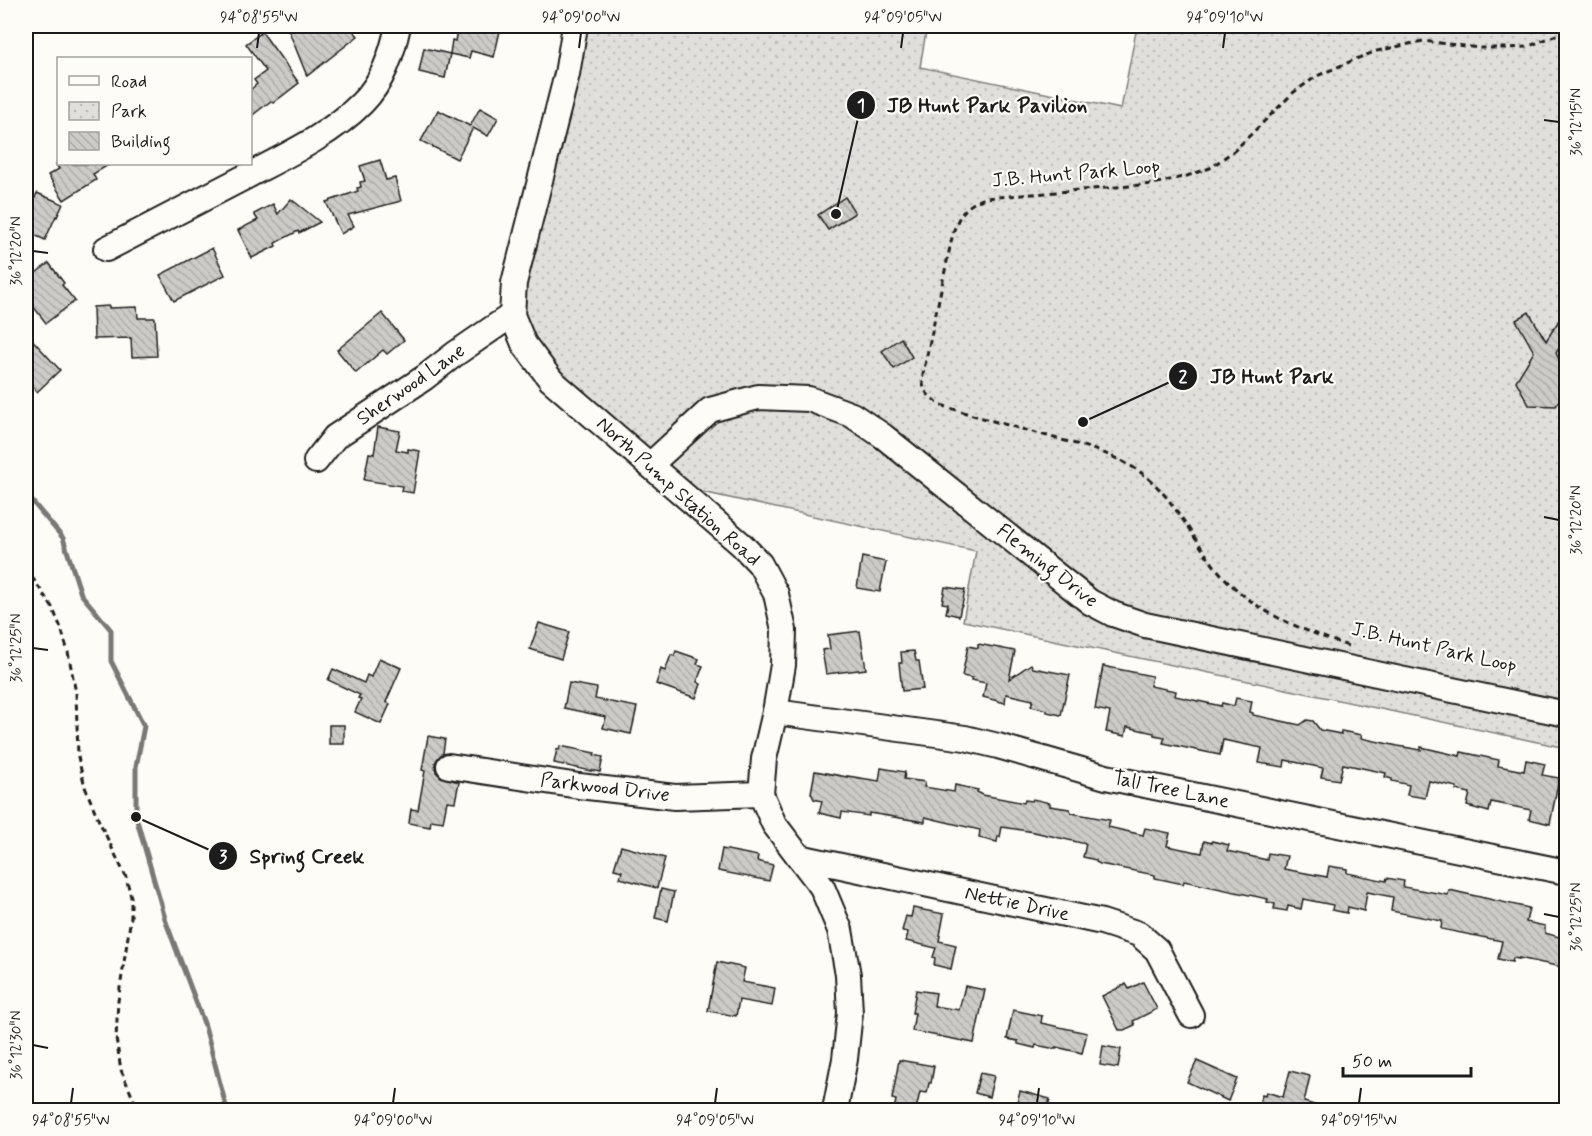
<svg xmlns="http://www.w3.org/2000/svg" width="1592" height="1136" font-family="Mynerve,sans-serif">
  <style>
    .park { fill: url(#park-dots); stroke: #7e7e7c; stroke-width: 1.5 }
    .lines { fill: none; stroke-linecap: round; stroke-linejoin: round }
    .stream { stroke: #797876; stroke-width: 5 }
    .building { fill: url(#building-back-hatch); stroke: #1c1c1c; stroke-width: 1.5 }
    .minor-casing { stroke: #1c1c1c; stroke-width: 28 }
    .path { stroke: #1c1c1c; stroke-width: 3; stroke-dasharray: 6 4.5; stroke-linecap: butt }
    .minor { stroke: #fdfcf7; stroke-width: 24 }
    .ticks { fill: none; stroke: #1c1c1c; stroke-width: 2 }
    .labels { text-anchor: middle; dominant-baseline: central; stroke-width: 4.5; stroke-linejoin: round; paint-order: stroke }
    .street-label { font-size: 20px; fill: #1c1c1c; stroke: #fdfcf7 }
    .leader { fill: none; stroke: #1c1c1c; stroke-width: 2 }
    .callout-dot { fill: #1c1c1c; stroke: #fdfcf7; stroke-width: 2 }
    .mark-label { font-size: 18px; text-anchor: middle; font-weight: bold; fill: #fff }
    .callout-label { font-size: 21px; text-anchor: middle; font-weight: bold; fill: #1c1c1c; stroke: #fdfcf7; stroke-width: 4.5; stroke-linejoin: round; paint-order: stroke }
    .neatline { fill: none; stroke: #1c1c1c; stroke-width: 2 }
    .ticks-label { font-size: 15px; text-anchor: middle; fill: #1c1c1c }
  </style>
  <defs>
    <pattern id="park-dots" width="8" height="8" patternUnits="userSpaceOnUse" patternTransform="scale(1.5)"><rect width="8" height="8" fill="#e0dfdb"/><path d="M2 2h.1M6 6h.1" fill="none" stroke="#c0bfbb" stroke-width="1.8" stroke-linecap="round"/></pattern>
    <pattern id="building-back-hatch" width="6" height="6" patternUnits="userSpaceOnUse" patternTransform="scale(1.5)"><rect width="6" height="6" fill="#cccbc8"/><path d="M-1 5l2 2M0 0l6 6M5-1l2 2" fill="none" stroke="#afaeab"/></pattern>
  </defs>
  <rect width="100%" height="100%" fill="#fdfcf7"/>
  <filter id="ink" filterUnits="userSpaceOnUse"><feTurbulence type="fractalNoise" baseFrequency=".0167" numOctaves="2"/><feDisplacementMap in="SourceGraphic" scale="12" xChannelSelector="R" yChannelSelector="G"/><feConvolveMatrix kernelMatrix="1 2 1 2 8 2 1 2 1" color-interpolation-filters="sRGB"/></filter>
  <g filter="url(#ink)">
    <!-- park -->
    <polygon class="park" points="575,26 927,26 920,67 1121,109 1137,26 1566,26 1566,748 963,621 976,551 674,486 524,344 514,283"/>
    <g class="lines">
      <!-- stream -->
      <polyline class="stream" points="26,494 63,538 81,594 111,630 111,661 144,726 136,767 136,817 166,922 205,1026 227,1110"/>
    </g>
    <!-- building -->
    <g class="building">
      <polygon points="298,26 349,26 358,36 307,76 288,29"/>
      <polygon points="458,26 470,26 500,31 494,57 471,51 469,58 450,54 445,78 419,72 424,48 450,54 452,40 455,41"/>
      <polygon points="262,32 299,83 273,103 271,101 250,117 250,90 257,84 254,80 266,71 246,44"/>
      <polygon points="480,108 498,118 488,136 473,128 457,159 421,141 438,110 470,126"/>
      <polygon points="380,160 386,180 395,178 401,201 348,215 354,226 341,234 326,202 358,191 357,188 361,187 360,182 365,181 360,166"/>
      <polygon points="56,164 110,164 93,174 96,180 64,200 48,175 59,169"/>
      <polygon points="37,193 63,204 57,217 56,216 45,240 26,231 26,218"/>
      <polygon points="845,197 855,213 828,230 818,215"/>
      <polygon points="291,199 320,222 299,233 298,231 275,243 276,246 252,258 238,230 258,220 254,214 273,204 278,214"/>
      <polygon points="212,248 225,275 174,301 160,275"/>
      <polygon points="49,263 64,283 62,285 75,301 46,323 26,297 26,265 33,275"/>
      <polygon points="109,306 109,308 137,307 138,318 155,318 157,356 132,357 131,338 94,339 93,307"/>
      <polygon points="1566,309 1566,337 1556,353 1566,374 1566,390 1556,406 1529,405 1516,381 1534,352 1516,320 1529,312 1546,341"/>
      <polygon points="382,313 404,340 387,354 383,350 356,373 337,350"/>
      <polygon points="26,333 60,370 37,392 26,379"/>
      <polygon points="901,338 912,357 894,369 882,351"/>
      <polygon points="378,427 400,431 396,450 408,452 408,449 420,451 413,493 401,491 402,486 364,480 369,453 374,454"/>
      <polygon points="862,557 886,562 880,592 857,588"/>
      <polygon points="945,587 965,590 962,606 961,606 959,616 946,613 948,604 942,603"/>
      <polygon points="539,623 569,632 561,659 530,649"/>
      <polygon points="860,631 866,669 826,674 822,650 830,649 828,635"/>
      <polygon points="978,644 1015,651 1009,679 1031,664 1033,668 1070,675 1061,715 1047,712 1047,710 1031,706 1033,700 1006,694 1005,703 983,697 986,683 971,680 972,678 962,676 968,646 978,648"/>
      <polygon points="676,651 699,659 697,664 703,666 697,682 701,684 696,698 656,684 661,669 665,671 671,655 674,656"/>
      <polygon points="914,651 916,661 919,661 923,689 902,691 899,663 902,663 901,652"/>
      <polygon points="379,658 401,668 386,702 390,704 381,724 355,712 361,699 358,698 360,695 328,680 333,669 364,683 367,675 371,677"/>
      <polygon points="1103,666 1152,676 1150,686 1176,691 1175,696 1221,706 1222,703 1234,706 1236,698 1252,701 1250,712 1253,713 1253,715 1300,725 1307,720 1313,721 1320,730 1341,734 1341,731 1362,735 1361,738 1398,746 1421,750 1421,747 1460,756 1461,752 1499,760 1498,766 1524,771 1526,760 1545,764 1542,775 1559,778 1550,824 1529,819 1531,810 1491,802 1489,812 1467,806 1470,793 1456,790 1457,787 1429,781 1425,798 1407,795 1409,785 1392,781 1392,779 1385,777 1386,773 1343,764 1339,780 1321,777 1323,768 1285,760 1284,767 1259,763 1262,748 1223,740 1220,755 1163,743 1165,737 1154,735 1154,733 1127,727 1125,736 1106,732 1110,712 1095,709"/>
      <polygon points="569,683 597,688 595,699 637,707 631,734 603,728 606,717 564,708"/>
      <rect x="329" y="725" width="15" height="19"/>
      <polygon points="428,736 445,739 443,753 438,758 435,763 436,772 441,777 459,782 455,802 447,801 443,822 431,820 430,827 409,823 411,809 418,810 425,771 422,770"/>
      <polygon points="560,746 595,753 594,755 603,757 600,772 591,770 591,771 554,763 557,749 559,750"/>
      <polygon points="881,768 905,772 904,779 925,782 924,787 954,792 955,785 978,790 977,792 983,795 1024,803 1025,800 1032,801 1033,799 1050,803 1050,806 1069,809 1072,813 1110,820 1108,827 1143,835 1145,828 1170,833 1167,846 1202,853 1204,841 1212,843 1212,841 1229,845 1227,851 1267,860 1268,853 1287,856 1284,869 1327,877 1329,866 1347,869 1347,873 1386,881 1387,878 1404,881 1403,887 1448,895 1449,890 1529,908 1526,922 1545,926 1545,933 1566,939 1566,966 1562,965 1561,967 1519,958 1519,959 1513,958 1512,962 1498,959 1502,941 1441,929 1442,921 1391,911 1393,897 1367,892 1364,911 1348,907 1347,913 1332,910 1333,905 1303,899 1301,909 1288,906 1287,911 1274,909 1275,904 1267,902 1268,899 1184,881 1183,884 1155,878 1155,875 1100,864 1096,862 1096,860 1083,857 1086,844 1034,832 1002,827 1000,837 998,836 997,842 979,838 980,830 925,817 925,822 869,813 869,816 842,812 841,818 819,813 822,801 814,799 811,793 815,771 847,777 847,776 879,781"/>
      <polygon points="621,846 665,858 657,888 620,878 622,871 614,869"/>
      <polygon points="722,849 758,856 757,861 773,865 769,881 718,871"/>
      <polygon points="661,889 674,892 668,921 655,918"/>
      <polygon points="913,908 944,914 939,941 956,945 951,969 934,965 935,958 933,957 936,948 906,941 908,932 902,931 906,916 911,917"/>
      <polygon points="717,962 745,968 742,982 775,988 772,1006 739,1000 736,1016 708,1011"/>
      <polygon points="1143,982 1157,1009 1133,1021 1135,1025 1124,1030 1119,1030 1102,996 1126,984 1129,989"/>
      <polygon points="965,986 985,990 974,1043 912,1031 915,1013 912,1013 916,990 936,993 934,1006 959,1010"/>
      <polygon points="1013,1010 1042,1016 1041,1023 1087,1033 1082,1053 1056,1047 1056,1049 1036,1045 1035,1048 1018,1044 1018,1041 1007,1039"/>
      <polygon points="1103,1046 1121,1049 1118,1068 1100,1065"/>
      <polygon points="899,1060 934,1066 931,1083 929,1083 927,1093 920,1092 916,1110 894,1110 896,1100 892,1099"/>
      <polygon points="1197,1061 1237,1079 1228,1101 1187,1082"/>
      <polygon points="1290,1071 1310,1076 1304,1102 1318,1106 1318,1110 1258,1110 1262,1095 1265,1096 1266,1092 1283,1097"/>
      <polygon points="980,1073 994,1076 989,1097 975,1093"/>
      <polygon points="1020,1091 1050,1099 1047,1110 1015,1110"/>
    </g>
    <g class="lines">
      <defs>
        <g id="minor">
          <polyline points="575,26 567,74 514,283 512,315 524,344 551,380 742,545 760,564 776,594 784,630 783,665 775,712 764,759 761,794 774,824 822,887 840,930 848,975 850,1013 845,1059 835,1110"/>
          <path d="M106,249C153,225 200,200 247,176C287,155 330,135 362,103C383,82 392,54 398,26"/>
          <polyline points="316,461 335,437 424,378 455,354 512,315"/>
          <polyline points="650,465 710,410 758,397 809,399 852,415 883,436 1090,602 1113,614 1145,625 1566,714"/>
          <polyline points="775,712 965,738 998,746 1106,777 1566,872"/>
          <polyline points="449,766 579,786 675,797 761,794"/>
          <polyline points="799,857 1102,922 1139,934 1157,950 1191,1015"/>
        </g>
      </defs>
      <!-- minor casing -->
      <use href="#minor" class="minor-casing"/>
      <!-- path -->
      <g class="path">
        <polyline points="26,568 52,607 61,628 68,652 76,693 78,757 85,787 99,821 126,877 131,897 131,917 118,1001 116,1038 121,1070 138,1110"/>
        <path d="M1348,646C1296,627 1253,613 1216,568C1193,539 1173,497 1144,475C1117,454 1083,446 1051,437C1014,427 977,417 941,405C928,395 921,392 923,374L953,233C959,214 966,205 985,198L1153,184L1187,176L1210,168L1235,150L1294,92L1317,76L1356,59L1377,51L1423,41L1480,48H1507L1527,47L1566,31"/>
      </g>
      <!-- minor -->
      <use href="#minor" class="minor"/>
    </g>
  </g>
  <!-- ticks -->
  <path class="ticks" d="M257,48L259,33M579,48L581,33M901,48L903,33M1223,48L1225,33M1544,120L1559,122M33,251L48,253M1544,517L1559,520M33,648L48,650M1544,914L1559,917M33,1045L48,1048M71,1103L73,1088M393,1103L395,1088M715,1103L717,1088M1037,1103L1039,1088M1359,1103L1361,1088"/>
  <g class="labels">
    <!-- street labels -->
    <g class="street-label">
      <text transform="translate(1076 174) rotate(-5)">J.B. Hunt Park Loop</text>
      <text transform="translate(411 385) rotate(-35)">Sherwood Lane</text>
      <text transform="translate(678 492) rotate(42)">North Pump Station Road</text>
      <text transform="translate(1047 566) rotate(38)">Fleming Drive</text>
      <text transform="translate(1434 648) rotate(13)">J.B. Hunt Park Loop</text>
      <text transform="translate(605 788) rotate(7)">Parkwood Drive</text>
      <text transform="translate(1171 790) rotate(12)">Tall Tree Lane</text>
      <text transform="translate(1017 904) rotate(12)">Nettie Drive</text>
    </g>
  </g>
  <!-- callouts -->
  <path class="leader" d="M836 214L861 105M1083 422L1183 376M136 817L223 856"/>
  <g class="callout-dot">
    <circle cx="836" cy="214" r="6"/>
    <circle cx="1083" cy="422" r="6"/>
    <circle cx="136" cy="817" r="6"/>
    <circle cx="861" cy="105" r="15"/>
    <circle cx="1183" cy="376" r="15"/>
    <circle cx="223" cy="856" r="15"/>
  </g>
  <g class="mark-label">
    <text x="861" y="111">1</text>
    <text x="1183" y="382">2</text>
    <text x="223" y="862">3</text>
  </g>
  <g class="callout-label">
    <text x="987" y="112">JB Hunt Park Pavilion</text>
    <text x="1272" y="383">JB Hunt Park</text>
    <text x="307" y="863">Spring Creek</text>
  </g>
  <!-- margin -->
  <rect width="1592" height="1136" fill="none" stroke="#fdfcf7" stroke-width="66"/>
  <!-- legend -->
  <rect x="57" y="57" width="195" height="108" fill="#fdfcf7" stroke="#a3a29f" stroke-width="1.5"/>
  <rect x="69" y="76" width="30" height="9" fill="#fdfcf7" stroke="#a3a29f" stroke-width="1.5"/>
  <text x="111" y="87" font-size="18" fill="#1c1c1c">Road</text>
  <rect x="69" y="102" width="30" height="18" fill="url(#park-dots)" stroke="#a3a29f" stroke-width="1.5"/>
  <text x="111" y="117" font-size="18" fill="#1c1c1c">Park</text>
  <rect x="69" y="132" width="30" height="18" fill="url(#building-back-hatch)" stroke="#a3a29f" stroke-width="1.5"/>
  <text x="111" y="147" font-size="18" fill="#1c1c1c">Building</text>
  <!-- scale -->
  <path d="M1343 1067v9h128v-9" fill="none" stroke="#1c1c1c" stroke-width="3"/>
  <text x="1352" y="1067" font-size="18" fill="#1c1c1c" stroke="#fdfcf7" stroke-width="4.5" paint-order="stroke">50 m</text>
  <rect x="33" y="33" width="1526" height="1070" class="neatline"/>
  <g class="ticks-label">
    <text x="259" y="22">94°08'55"W</text>
    <text x="581" y="22">94°09'00"W</text>
    <text x="903" y="22">94°09'05"W</text>
    <text x="1225" y="22">94°09'10"W</text>
    <text transform="translate(1576 122) rotate(-90)" y="5">36°12'15"N</text>
    <text transform="translate(16 251) rotate(-90)" y="5">36°12'20"N</text>
    <text transform="translate(1576 520) rotate(-90)" y="5">36°12'20"N</text>
    <text transform="translate(16 648) rotate(-90)" y="5">36°12'25"N</text>
    <text transform="translate(1576 917) rotate(-90)" y="5">36°12'25"N</text>
    <text transform="translate(16 1045) rotate(-90)" y="5">36°12'30"N</text>
    <text x="71" y="1125">94°08'55"W</text>
    <text x="393" y="1125">94°09'00"W</text>
    <text x="715" y="1125">94°09'05"W</text>
    <text x="1037" y="1125">94°09'10"W</text>
    <text x="1359" y="1125">94°09'15"W</text>
  </g>
</svg>
